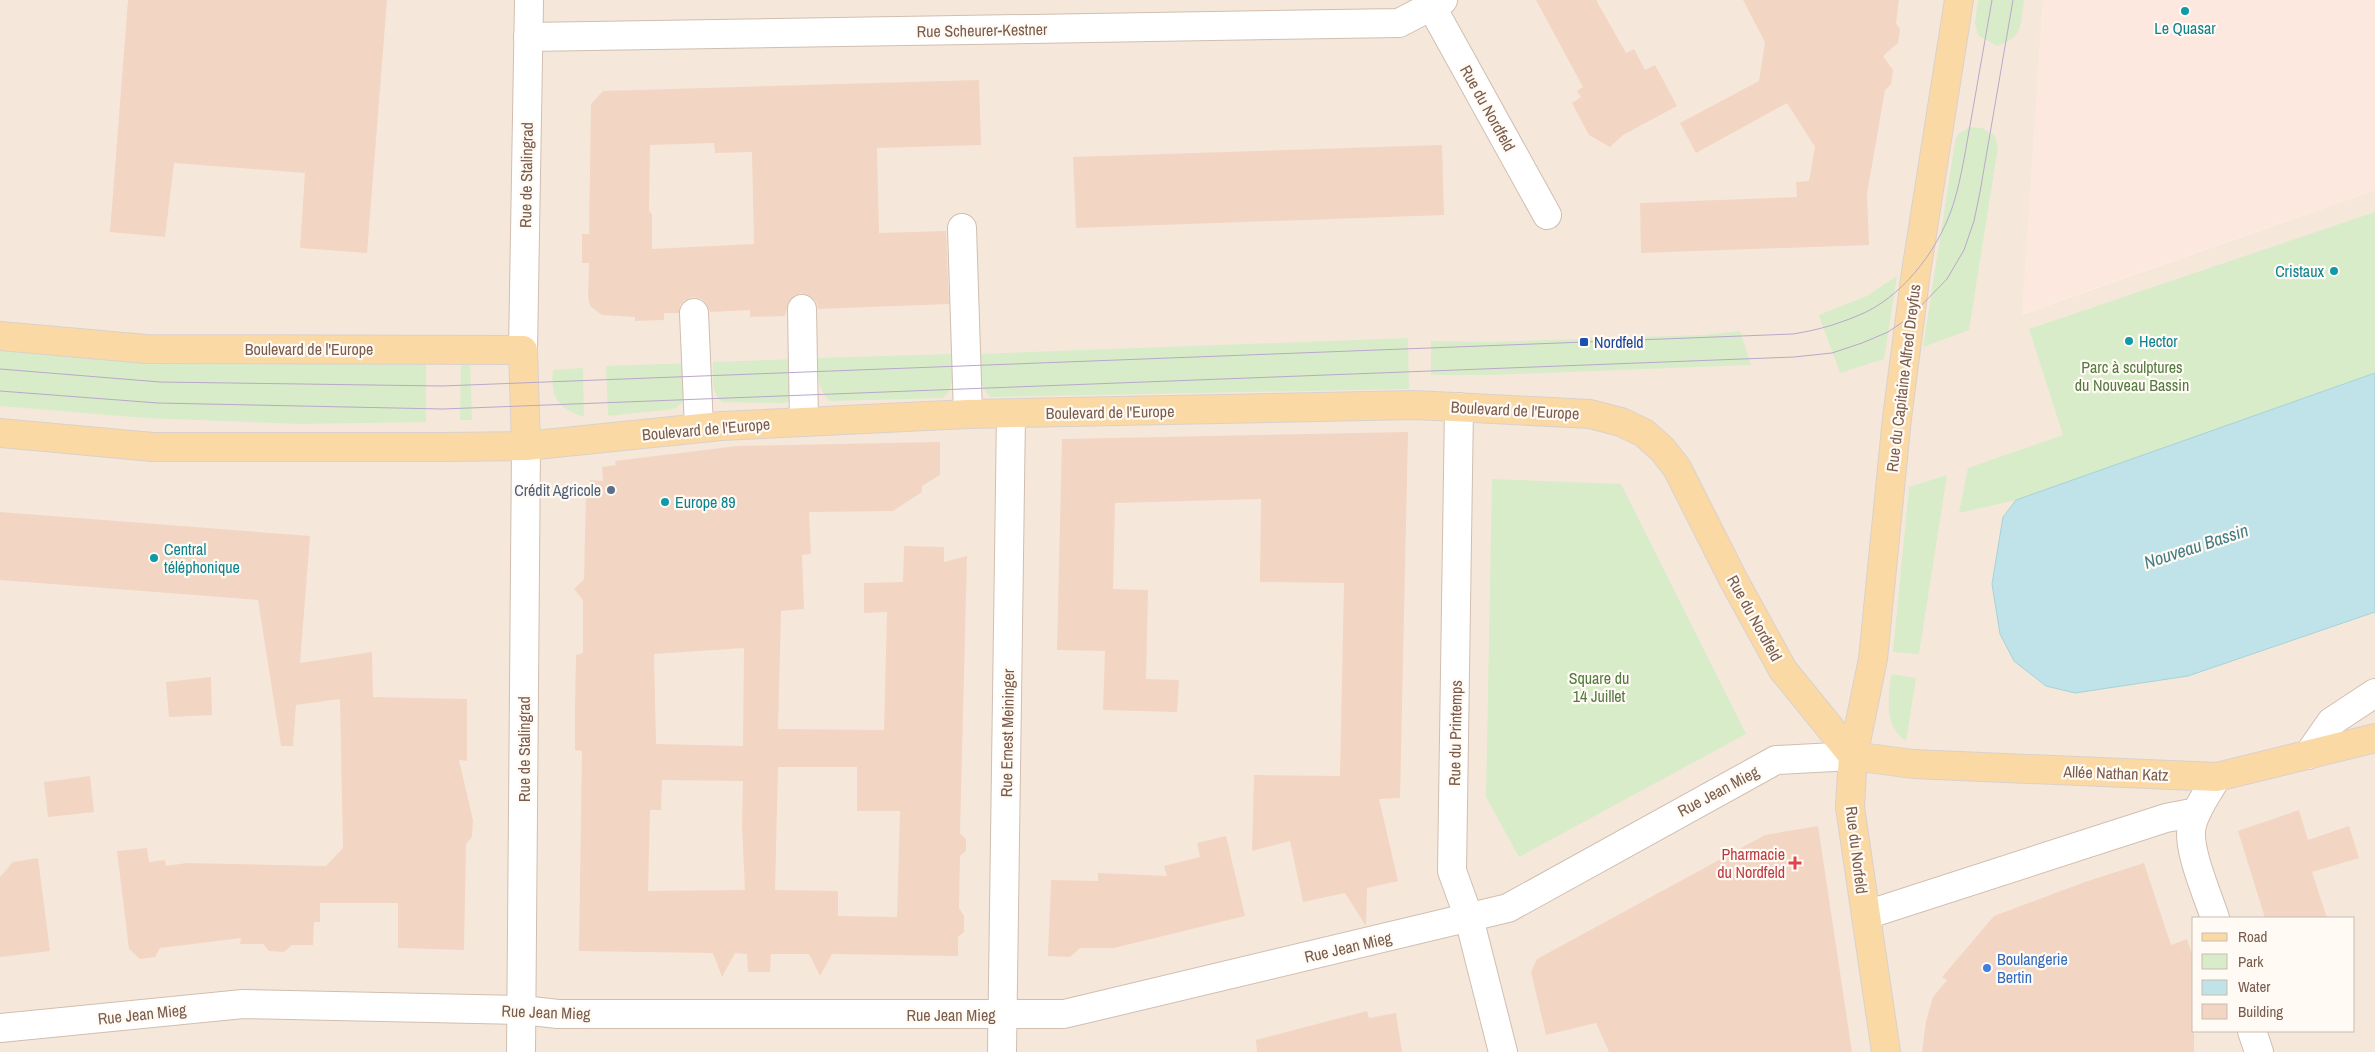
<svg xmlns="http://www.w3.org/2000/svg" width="2375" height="1052" font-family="'Archivo Narrow',sans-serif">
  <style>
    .residential { fill: #f5e8da; fill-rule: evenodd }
    .commercial { fill: #fde8e0 }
    .green { fill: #d8ecc9 }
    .water { fill: #bfe3e8; stroke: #a5d3da }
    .building { fill: #f3d5c3; fill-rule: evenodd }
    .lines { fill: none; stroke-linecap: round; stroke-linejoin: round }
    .minor-casing { stroke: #d1beb0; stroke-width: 30 }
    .major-casing { stroke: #dad1cd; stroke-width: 30 }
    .minor { stroke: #fff; stroke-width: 28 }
    .major { stroke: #fbd9a5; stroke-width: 28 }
    .tram { stroke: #b9a8c9; stroke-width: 1 }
    .culture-dot { fill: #0f9aa8; stroke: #fffaf3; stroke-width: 2 }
    .transit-dot { fill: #1a4fb4; stroke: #fffaf3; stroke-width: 2 }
    .service-dot { fill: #5c6f8a; stroke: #fffaf3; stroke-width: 2 }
    .health-dot { fill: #e0444e; stroke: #fffaf3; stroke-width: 2 }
    .shop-dot { fill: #3f7fe0; stroke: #fffaf3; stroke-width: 2 }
    .labels { text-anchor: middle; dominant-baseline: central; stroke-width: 4.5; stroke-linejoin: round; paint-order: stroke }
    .culture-label { font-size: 16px; fill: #0d838f; stroke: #fffaf3; text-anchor: start }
    .street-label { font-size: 16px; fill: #7a5c4d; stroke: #fffaf3 }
    .transit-label { font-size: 16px; fill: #164399; stroke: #fffaf3; text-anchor: start }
    .park-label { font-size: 16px; fill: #537a41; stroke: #fffaf3 }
    .service-label { font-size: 16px; fill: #4e5e75; stroke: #fffaf3; text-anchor: end }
    .health-label { font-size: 16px; fill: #be3a42; stroke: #fffaf3; text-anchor: end }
    .shop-label { font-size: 16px; fill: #366cbe; stroke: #fffaf3; text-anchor: start }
    .water-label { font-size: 18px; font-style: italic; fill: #437c86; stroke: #fffaf3 }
  </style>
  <rect width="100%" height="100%" fill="#fdf6ec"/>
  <!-- residential -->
  <path class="residential" d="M0,0H2043L2023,314L2375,190V1052H0ZM2194,918H2354V1031H2194Z"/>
  <!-- commercial -->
  <polygon class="commercial" points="2043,0 2375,0 2375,190 2022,314"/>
  <!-- green -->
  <g class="green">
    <path d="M1978,0H2024C2020,25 2024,37 1997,46L1978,35L1975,23Z"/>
    <polygon points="1970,127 1982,128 1995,136 1998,147 1969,330 1923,347 1955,142 1958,134"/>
    <polygon points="2375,212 2375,373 2016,500 1959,513 1968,468 2063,435 2029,329"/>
    <polygon points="1897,276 1884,359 1840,373 1819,315 1867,296"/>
    <polygon points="1740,331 1751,365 1489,375 1431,375 1431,341 1488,342 1704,335"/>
    <path d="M1408,338L1409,389L991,397C978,387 979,369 979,354Z"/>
    <polygon points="0,344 426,359 426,422 299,424 145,418 0,406"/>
    <path d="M952,354C953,370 956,387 943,398L830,401C817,389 818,374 817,358Z"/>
    <polygon points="461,359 470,360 472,420 460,420"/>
    <path d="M796,359L792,398L786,403L722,402C710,392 713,376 713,362Z"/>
    <path d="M692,363C691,382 692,398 674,409L608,416L606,366Z"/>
    <path d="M583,368L584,417C558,409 550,397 553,370Z"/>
    <polygon points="1947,475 1919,654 1893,652 1909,487"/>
    <polygon points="1492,479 1621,484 1746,734 1519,857 1486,797"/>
    <path d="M1891,674L1916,678L1906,741C1883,725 1889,699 1891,674Z"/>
  </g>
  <!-- water -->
  <polygon class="water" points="2375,373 2375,612 2188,676 2075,693 2046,686 2014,661 2000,634 1992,584 2003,517 2016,500"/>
  <!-- building -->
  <g class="building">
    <polygon points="128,0 387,0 367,253 300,248 305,173 174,163 165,237 110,232"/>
    <polygon points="1536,0 1596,0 1626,53 1634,49 1645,70 1655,65 1677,106 1623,135 1610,147 1589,135 1572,103 1581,97 1577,91 1583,87"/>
    <polygon points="1743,0 1899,0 1896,23 1900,29 1898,43 1883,56 1893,70 1891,84 1885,90 1867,194 1869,245 1641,253 1640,203 1797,197 1796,182 1809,181 1815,147 1787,103 1696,153 1680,123 1759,81 1765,42"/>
    <path d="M979,80L981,145L877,148L879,233L946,231L949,304L818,309L816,301L810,296L801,293L794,296L789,301L785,316L750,317V310L710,312L707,305L702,299L693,297L685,300L680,305L679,313H664V320L635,321V317L602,315L590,306L588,297L589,263H582V234H589L591,104L603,91ZM714,143L715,153L752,152L754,244L652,249V214L649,211L650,145Z"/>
    <polygon points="1442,145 1444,215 1076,228 1073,157"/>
    <polygon points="1408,432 1400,798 1379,799 1398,881 1367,888 1366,926 1345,893 1303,902 1290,841 1252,851 1254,775 1340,776 1344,583 1260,582 1261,499 1115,503 1113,589 1148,590 1146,679 1179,680 1177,712 1103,710 1105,651 1057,650 1062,439"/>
    <path d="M940,442V475L922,486V492L893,511L809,512L811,554L802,555L804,609L781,611L778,729L884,730L887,612L864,613V583L903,582L904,546L944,547V562L967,556L960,833L966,839V851L960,856L959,908L964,916V932L958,937V956L832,954L820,976L809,954H771L770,972H748L747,954L735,953L722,977L713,953L579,951L582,751L575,750V706L576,655L583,653V600L574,589L584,579L586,494H590V480L603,481L602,467L616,465L615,461L737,446ZM744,648L743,746L656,744L654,654ZM778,767H857V811H900L897,917L838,916V891L775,890ZM662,780L743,781L742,826L745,890L648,891L650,810H661Z"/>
    <polygon points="0,512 310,536 300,663 372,652 373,697 467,699 467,761 459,760 473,820 472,837 466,844 464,950 398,948 398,903 320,903 320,922 314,922 313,945 292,945 284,952 269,951 263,944 240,944 241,938 160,948 155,957 140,959 129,949 117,851 147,848 149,862 165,860 166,866 187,863 326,866 343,848 340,699 296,705 293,746 281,746 258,600 0,580"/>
    <polygon points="211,677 212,715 169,717 166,682"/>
    <polygon points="90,776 94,812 48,817 44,782"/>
    <polygon points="2299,810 2308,840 2349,826 2359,858 2312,872 2327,918 2265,918 2238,831"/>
    <polygon points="1818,826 1852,1052 1609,1052 1596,1023 1546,1035 1531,972 1537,959 1765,835"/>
    <polygon points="1226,836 1245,916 1114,948 1080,948 1070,957 1048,956 1051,880 1098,881 1098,873 1167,876 1164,866 1200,857 1197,843"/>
    <polygon points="38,858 50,951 0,957 0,877 13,862"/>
    <polygon points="2144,863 2171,945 2187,939 2194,960 2194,1052 1922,1052 1926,1021 1933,997 1947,980 1942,977 1994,916 2085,882"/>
    <polygon points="1367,1011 1369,1018 1396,1013 1402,1052 1257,1052 1256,1040"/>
  </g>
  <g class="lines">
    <defs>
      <g id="minor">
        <polyline points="1428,0 1547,215"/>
        <polyline points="528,37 1399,23 1443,0"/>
        <polyline points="962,228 968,414"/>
        <polyline points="802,309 804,422"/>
        <polyline points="694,313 699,428"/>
        <polyline points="523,350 529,0"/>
        <polyline points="1459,407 1452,871 1469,918 1503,1052"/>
        <polyline points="2308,755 2331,722 2375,693"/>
        <polyline points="1866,915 2166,818 2197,812"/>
        <path d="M2215,918C2208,896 2186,847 2192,825C2196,808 2208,793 2217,777"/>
        <polyline points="0,1028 243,1004 522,1010 558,1014 1064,1014 1508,908 1776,760 1853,756"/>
        <polyline points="2252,1031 2259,1052"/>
        <polyline points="521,1052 526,446"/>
        <polyline points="1002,1052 1011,414"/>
      </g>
      <g id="major">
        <polyline points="0,336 146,349 523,350 526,446"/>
        <polyline points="0,433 153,447 442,447 526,446 721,426 968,414 1415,405 1590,414 1621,422 1644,433 1662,449 1677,468 1733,579 1783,670 1853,756"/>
        <polyline points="1853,756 1913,764 2217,777 2375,738"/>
        <polyline points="1886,1052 1850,807 1853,756 1873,659 1897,418 1916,272 1959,0"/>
      </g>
    </defs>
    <!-- minor casing -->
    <use href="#minor" class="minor-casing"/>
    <!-- major casing -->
    <use href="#major" class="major-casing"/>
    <!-- minor -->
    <use href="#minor" class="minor"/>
    <!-- major -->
    <use href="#major" class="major"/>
    <!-- tram -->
    <g class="tram">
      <path d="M0,369L160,382L442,386L1793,334C1819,330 1842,323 1866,312C1907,292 1941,245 1954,202C1962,175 1966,147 1971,120C1978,80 1985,40 1992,0"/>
      <polyline points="0,391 158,403 443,409 1794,357 1832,353 1862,343 1888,332 1910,317 1947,279 1964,250 1974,221 1980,192 2013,0"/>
    </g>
  </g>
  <!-- markers -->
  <g class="culture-dot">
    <circle cx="2185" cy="11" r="5"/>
    <circle cx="2334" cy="271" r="5"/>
    <circle cx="2129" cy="341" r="5"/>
    <circle cx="665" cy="502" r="5"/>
    <circle cx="154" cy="558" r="5"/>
  </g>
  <rect class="transit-dot" x="1579" y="337" width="10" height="10" rx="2.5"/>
  <circle class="service-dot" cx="611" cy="490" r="5"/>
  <path class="health-dot" d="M1792.5 855.5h5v5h5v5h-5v5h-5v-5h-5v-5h5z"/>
  <circle class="shop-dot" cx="1987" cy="968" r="5"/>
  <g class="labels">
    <!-- culture labels -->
    <g class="culture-label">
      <text x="2185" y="28" text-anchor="middle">Le Quasar</text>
      <text x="2324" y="271" text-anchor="end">Cristaux</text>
      <text x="2139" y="341">Hector</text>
      <text x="675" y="502">Europe 89</text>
      <text x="164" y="549">Central<tspan x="164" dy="18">téléphonique</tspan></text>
    </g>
    <!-- street labels -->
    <g class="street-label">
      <text transform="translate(982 30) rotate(-1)">Rue Scheurer-Kestner</text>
      <text transform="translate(1488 108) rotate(61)">Rue du Nordfeld</text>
      <text transform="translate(526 175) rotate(-89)">Rue de Stalingrad</text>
      <text x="309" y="349">Boulevard de l'Europe</text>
      <text transform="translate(1903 378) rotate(-83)">Rue du Capitaine Alfred Dreyfus</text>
      <text transform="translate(1515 410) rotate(3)">Boulevard de l'Europe</text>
      <text transform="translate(1110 412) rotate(-1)">Boulevard de l'Europe</text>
      <text transform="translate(706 429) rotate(-5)">Boulevard de l'Europe</text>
      <text transform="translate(1755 618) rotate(61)">Rue du Nordfeld</text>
      <text transform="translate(1007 733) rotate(-89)">Rue Ernest Meininger</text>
      <text transform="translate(1455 733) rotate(-89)">Rue du Printemps</text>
      <text transform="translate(524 749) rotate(-90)">Rue de Stalingrad</text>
      <text transform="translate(2116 773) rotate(2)">Allée Nathan Katz</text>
      <text transform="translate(1718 791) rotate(-28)">Rue Jean Mieg</text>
      <text transform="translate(1857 850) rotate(83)">Rue du Norfeld</text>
      <text transform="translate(1348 947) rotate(-13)">Rue Jean Mieg</text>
      <text transform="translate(546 1012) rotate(2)">Rue Jean Mieg</text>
      <text transform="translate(142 1014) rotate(-6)">Rue Jean Mieg</text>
      <text x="951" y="1015">Rue Jean Mieg</text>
    </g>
    <!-- transit labels -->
    <g class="transit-label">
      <text x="1594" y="342">Nordfeld</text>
    </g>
    <!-- park labels -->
    <g class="park-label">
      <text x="2132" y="367">Parc à sculptures<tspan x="2132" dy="18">du Nouveau Bassin</tspan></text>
      <text x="1599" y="678">Square du<tspan x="1599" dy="18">14 Juillet</tspan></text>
    </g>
    <!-- service labels -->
    <g class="service-label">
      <text x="601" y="490">Crédit Agricole</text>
    </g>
    <!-- health labels -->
    <g class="health-label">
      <text x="1785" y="854">Pharmacie<tspan x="1785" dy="18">du Nordfeld</tspan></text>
    </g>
    <!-- shop labels -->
    <g class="shop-label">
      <text x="1997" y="959">Boulangerie<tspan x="1997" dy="18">Bertin</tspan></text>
    </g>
    <!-- water labels -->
    <g class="water-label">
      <text transform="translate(2196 546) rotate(-18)">Nouveau Bassin</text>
    </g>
  </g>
  <!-- legend -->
  <rect x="2192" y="917" width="162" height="115" fill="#fffaf3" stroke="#cabbb1"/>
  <rect x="2202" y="933" width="25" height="8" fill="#fbd9a5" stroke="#cabbb1"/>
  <text x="2238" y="942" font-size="15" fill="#7a5c4d">Road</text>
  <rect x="2202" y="954" width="25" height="15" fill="#d8ecc9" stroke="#cabbb1"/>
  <text x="2238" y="967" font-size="15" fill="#7a5c4d">Park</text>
  <rect x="2202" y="980" width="25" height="15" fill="#bfe3e8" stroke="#cabbb1"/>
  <text x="2238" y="992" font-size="15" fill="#7a5c4d">Water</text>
  <rect x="2202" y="1004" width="25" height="15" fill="#f3d5c3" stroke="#cabbb1"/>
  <text x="2238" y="1017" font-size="15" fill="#7a5c4d">Building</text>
</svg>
